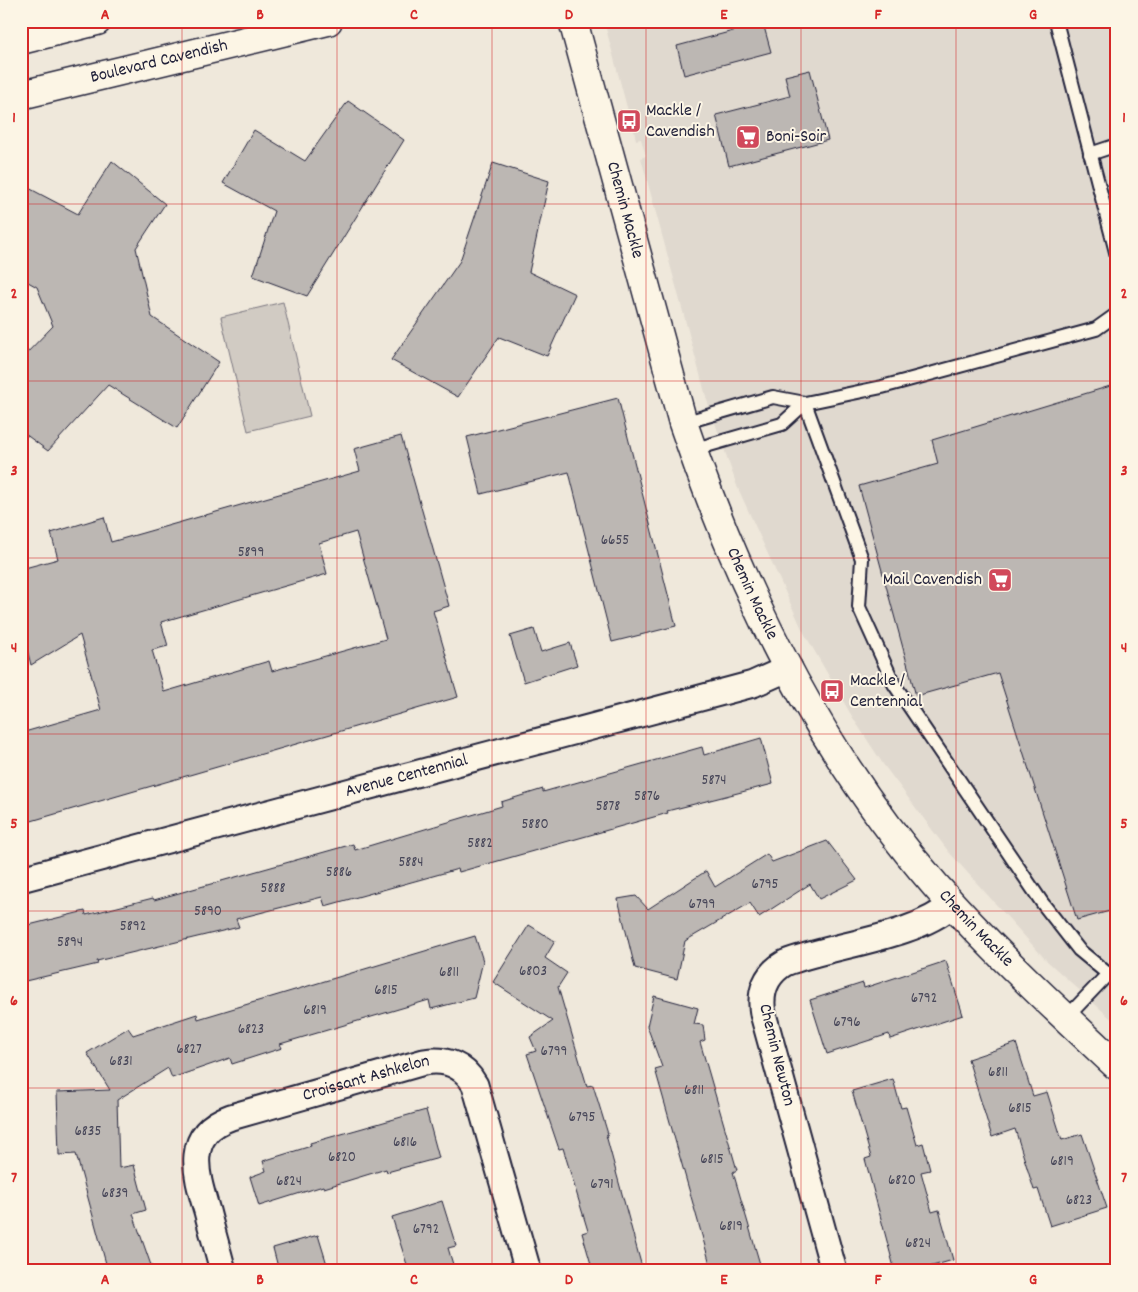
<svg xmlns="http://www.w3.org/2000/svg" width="1138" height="1292" font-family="Dekko,sans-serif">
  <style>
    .built { fill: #e0d9cf }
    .green { fill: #d1cbc3; stroke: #7a767f }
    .building { fill: #bcb7b3; stroke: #22223b; fill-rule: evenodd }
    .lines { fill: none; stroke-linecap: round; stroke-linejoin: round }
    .service-casing { stroke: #22223b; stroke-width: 16 }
    .minor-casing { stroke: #22223b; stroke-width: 29 }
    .tertiary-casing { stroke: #22223b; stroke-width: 31 }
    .secondary-casing { stroke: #22223b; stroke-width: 31 }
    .service { stroke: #fcf5e5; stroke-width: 12 }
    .minor { stroke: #fcf5e5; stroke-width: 25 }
    .tertiary { stroke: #fcf5e5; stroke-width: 28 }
    .secondary { stroke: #fcf5e5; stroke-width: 28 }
    .grid { fill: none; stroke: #d62828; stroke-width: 1; stroke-opacity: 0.55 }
    .labels { text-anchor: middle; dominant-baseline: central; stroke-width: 4; stroke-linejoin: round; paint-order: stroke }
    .number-label { font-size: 15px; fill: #484759 }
    .street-label { font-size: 18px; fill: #22223b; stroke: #fcf5e5 }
    .poi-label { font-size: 18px; fill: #22223b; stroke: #fcf5e5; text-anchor: start }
    .neatline { fill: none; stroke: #d62828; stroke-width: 2 }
    .grid-label { font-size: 16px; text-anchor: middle; font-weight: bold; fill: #d62828 }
  </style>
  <rect width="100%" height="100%" fill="#efe8db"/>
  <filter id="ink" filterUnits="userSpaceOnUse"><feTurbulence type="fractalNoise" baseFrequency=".02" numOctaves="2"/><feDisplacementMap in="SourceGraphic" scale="10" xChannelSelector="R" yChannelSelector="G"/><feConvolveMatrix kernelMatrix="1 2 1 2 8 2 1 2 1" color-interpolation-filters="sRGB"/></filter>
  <g filter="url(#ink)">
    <!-- built -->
    <polygon class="built" points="604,21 1117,21 1117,1024 1046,960 948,851 883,764 853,718 803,631 737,486 707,400 641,158 646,156 641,139 636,140 634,130 642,128 639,114 629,115"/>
    <!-- green -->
    <polygon class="green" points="283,302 310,416 248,431 221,317"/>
    <!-- building -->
    <g class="building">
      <polygon points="763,23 771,52 684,75 677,46"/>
      <polygon points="810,70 828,140 729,166 716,115 790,96 785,76"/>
      <polygon points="348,101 404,140 307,296 253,276 274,211 223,183 254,130 305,161"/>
      <polygon points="112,161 165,204 136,248 152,317 219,362 177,428 108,385 48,451 21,431 21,359 53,326 37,287 21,278 21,184 78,214"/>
      <polygon points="493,163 549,181 529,272 575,294 547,356 499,337 458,397 391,360 460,261"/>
      <polygon points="1117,384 1117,909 1077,920 998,673 916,696 859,486 938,464 932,440"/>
      <polygon points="618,398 676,626 612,642 569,472 481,494 467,437"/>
      <path d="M401,436L449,606L433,611L458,697L21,824V733L101,710L80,635L31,665L25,641L21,642V569L58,559L51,533L104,517L111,542L360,471L354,449ZM356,532L386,639L272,671L269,661L164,692L152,650L168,646L161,622L327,574L319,543Z"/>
      <polygon points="534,629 541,652 570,643 577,665 524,682 510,636"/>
      <polygon points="761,738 773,784 667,811 668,813 459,872 458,869 325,906 322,897 236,919 239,927 97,961 98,964 21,982 21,927 85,911 86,915 153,898 154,900 353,844 355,850 502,806 501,802 543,789 543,792 702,747 704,755"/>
      <polygon points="827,841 857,880 819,899 810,884 759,917 750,903 685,941 677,979 635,968 618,899 636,896 648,909 706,871 715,887 767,854 772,862"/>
      <polygon points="529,925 555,941 545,958 567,973 558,987 587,1086 593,1085 608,1134 606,1135 643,1271 593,1271 582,1233 588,1231 563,1148 559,1149 527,1054 536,1051 530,1037 553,1021 493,982"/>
      <polygon points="475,936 483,961 474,998 431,1009 429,1000 280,1044 282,1048 232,1064 230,1058 172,1078 168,1068 117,1100 119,1168 134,1165 146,1210 133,1214 153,1271 108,1271 76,1154 59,1155 57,1092 110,1090 87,1053 128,1028 133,1035 197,1014 198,1019"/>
      <polygon points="946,961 963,1015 890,1039 889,1034 827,1054 810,1000 863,983 864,988"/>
      <polygon points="654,996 698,1008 694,1024 703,1025 705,1040 700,1042 737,1170 733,1172 762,1271 712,1271 655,1069 662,1067 647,1026"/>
      <polygon points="1016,1043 1033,1096 1047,1092 1062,1140 1082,1134 1107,1208 1050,1226 1038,1189 1034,1190 1015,1129 992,1137 968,1059"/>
      <polygon points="893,1079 901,1108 906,1107 917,1145 923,1143 930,1170 921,1172 932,1212 939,1210 953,1260 915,1271 895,1271 865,1159 871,1157 852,1091"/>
      <polygon points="426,1110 439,1158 387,1172 386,1169 324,1188 323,1186 259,1206 250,1177 266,1171 263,1161 311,1146 310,1143"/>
      <polygon points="442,1201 456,1246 448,1248 455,1271 409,1271 392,1217"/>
      <polygon points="318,1235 329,1271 279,1271 273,1248"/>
    </g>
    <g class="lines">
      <defs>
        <g id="service">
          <polyline points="1056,21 1117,256"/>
          <polyline points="1090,154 1117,145"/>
          <polyline points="805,403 862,559 859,607 894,684 1043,904 1079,950 1108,974"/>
          <polyline points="683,423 773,397 805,403 882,387 1096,329 1117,314"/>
          <polyline points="692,450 782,424 805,403"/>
          <polyline points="1066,1018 1108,974 1117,971"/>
        </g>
        <g id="minor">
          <path id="s1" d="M21,879L753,684L789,668"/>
          <path id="s2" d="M223,1271C218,1251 212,1231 207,1211C196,1174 183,1134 231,1117L424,1062C446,1058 464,1065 475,1085L528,1271"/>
          <path d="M834,1271L763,1014C759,992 766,974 785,963C835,944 914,938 953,904"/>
        </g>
        <g id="tertiary">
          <path id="s3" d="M573,21L683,423C739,587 820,753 935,885C991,949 1054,1007 1117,1066"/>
        </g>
        <g id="secondary">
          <polyline points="21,40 97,21"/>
          <path id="s4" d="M21,95L328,21"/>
        </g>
      </defs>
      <!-- service casing -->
      <use href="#service" class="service-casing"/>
      <!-- minor casing -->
      <use href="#minor" class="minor-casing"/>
      <!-- tertiary casing -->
      <use href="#tertiary" class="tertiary-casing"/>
      <!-- secondary casing -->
      <use href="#secondary" class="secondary-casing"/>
      <!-- service -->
      <use href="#service" class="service"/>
      <!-- minor -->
      <use href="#minor" class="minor"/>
      <!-- tertiary -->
      <use href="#tertiary" class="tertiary"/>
      <!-- secondary -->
      <use href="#secondary" class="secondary"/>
    </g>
  </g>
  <!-- grid -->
  <path class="grid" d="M182,21V1271M337,21V1271M492,21V1271M646,21V1271M801,21V1271M956,21V1271M21,204H1117M21,381H1117M21,558H1117M21,734H1117M21,911H1117M21,1088H1117"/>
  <!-- icons -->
  <defs>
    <symbol id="bus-square" viewBox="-11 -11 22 22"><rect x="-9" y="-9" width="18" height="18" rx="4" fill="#d1495b" stroke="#fcf5e5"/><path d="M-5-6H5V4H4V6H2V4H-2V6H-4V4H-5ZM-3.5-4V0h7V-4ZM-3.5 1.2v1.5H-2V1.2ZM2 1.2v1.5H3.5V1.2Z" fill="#fff"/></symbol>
    <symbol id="supermarket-square" viewBox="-11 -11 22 22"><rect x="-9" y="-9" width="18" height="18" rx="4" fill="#d1495b" stroke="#fcf5e5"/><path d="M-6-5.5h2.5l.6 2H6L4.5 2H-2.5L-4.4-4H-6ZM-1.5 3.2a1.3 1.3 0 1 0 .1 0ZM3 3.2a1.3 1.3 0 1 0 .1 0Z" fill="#fff"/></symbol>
  </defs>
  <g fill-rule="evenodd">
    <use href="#bus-square" x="615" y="107" width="28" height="28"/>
    <use href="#supermarket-square" x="734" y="123" width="28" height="28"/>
    <use href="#supermarket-square" x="986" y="566" width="28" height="28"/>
    <use href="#bus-square" x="818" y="677" width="28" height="28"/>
  </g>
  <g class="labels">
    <!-- number labels -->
    <g class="number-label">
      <text x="615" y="541">6655</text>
      <text x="251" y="553">5899</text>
      <text x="714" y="781">5874</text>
      <text x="647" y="797">5876</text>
      <text x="608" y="807">5878</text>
      <text x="535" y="825">5880</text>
      <text x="480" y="844">5882</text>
      <text x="411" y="863">5884</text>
      <text x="339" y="873">5886</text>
      <text x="765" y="885">6795</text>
      <text x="273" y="889">5888</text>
      <text x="702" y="905">6799</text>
      <text x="208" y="912">5890</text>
      <text x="133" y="927">5892</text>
      <text x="70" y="943">5894</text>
      <text x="533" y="972">6803</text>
      <text x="449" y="973">6811</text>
      <text x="386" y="991">6815</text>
      <text x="924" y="999">6792</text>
      <text x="315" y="1011">6819</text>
      <text x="847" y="1023">6796</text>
      <text x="251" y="1030">6823</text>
      <text x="189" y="1050">6827</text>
      <text x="554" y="1052">6799</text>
      <text x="121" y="1062">6831</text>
      <text x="998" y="1073">6811</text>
      <text x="694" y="1091">6811</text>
      <text x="1020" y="1109">6815</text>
      <text x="582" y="1118">6795</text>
      <text x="88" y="1132">6835</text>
      <text x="405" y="1143">6816</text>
      <text x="342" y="1158">6820</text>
      <text x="712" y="1160">6815</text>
      <text x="1062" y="1162">6819</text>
      <text x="902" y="1181">6820</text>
      <text x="289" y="1182">6824</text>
      <text x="602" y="1185">6791</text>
      <text x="115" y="1194">6839</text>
      <text x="1079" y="1201">6823</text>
      <text x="731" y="1227">6819</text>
      <text x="426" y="1230">6792</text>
      <text x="918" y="1244">6824</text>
    </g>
    <!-- street labels -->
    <g class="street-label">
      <text stroke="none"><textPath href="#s4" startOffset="142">Boulevard Cavendish</textPath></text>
      <text stroke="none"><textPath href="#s3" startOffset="196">Chemin Mackle</textPath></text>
      <text stroke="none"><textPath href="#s3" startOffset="601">Chemin Mackle</textPath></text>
      <text stroke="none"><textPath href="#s1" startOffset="399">Avenue Centennial</textPath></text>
      <text stroke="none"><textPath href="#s3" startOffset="1006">Chemin Mackle</textPath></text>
      <text transform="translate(776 1055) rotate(76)">Chemin Newton</text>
      <text stroke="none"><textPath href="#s2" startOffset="314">Croissant Ashkelon</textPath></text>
    </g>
    <!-- poi labels -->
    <g class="poi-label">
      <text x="646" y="111">Mackle /<tspan x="646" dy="21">Cavendish</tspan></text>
      <text x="766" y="137">Boni-Soir</text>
      <text x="982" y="580" text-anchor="end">Mail Cavendish</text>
      <text x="850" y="681">Mackle /<tspan x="850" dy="21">Centennial</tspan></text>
    </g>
  </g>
  <!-- margin -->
  <rect width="1138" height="1292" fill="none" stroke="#fcf5e5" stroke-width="55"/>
  <rect x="28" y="28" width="1082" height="1236" class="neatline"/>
  <g class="grid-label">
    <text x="105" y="19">A</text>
    <text x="260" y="19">B</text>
    <text x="414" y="19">C</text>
    <text x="569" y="19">D</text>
    <text x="724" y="19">E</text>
    <text x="878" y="19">F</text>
    <text x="1033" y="19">G</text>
    <text x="14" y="122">1</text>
    <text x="1124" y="122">1</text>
    <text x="14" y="298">2</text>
    <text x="1124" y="298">2</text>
    <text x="14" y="475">3</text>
    <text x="1124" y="475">3</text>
    <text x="14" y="652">4</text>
    <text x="1124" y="652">4</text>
    <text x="14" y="828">5</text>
    <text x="1124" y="828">5</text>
    <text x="14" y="1005">6</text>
    <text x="1124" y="1005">6</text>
    <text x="14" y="1182">7</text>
    <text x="1124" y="1182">7</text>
    <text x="105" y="1284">A</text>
    <text x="260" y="1284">B</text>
    <text x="414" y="1284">C</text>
    <text x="569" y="1284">D</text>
    <text x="724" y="1284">E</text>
    <text x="878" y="1284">F</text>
    <text x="1033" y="1284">G</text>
  </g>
</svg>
